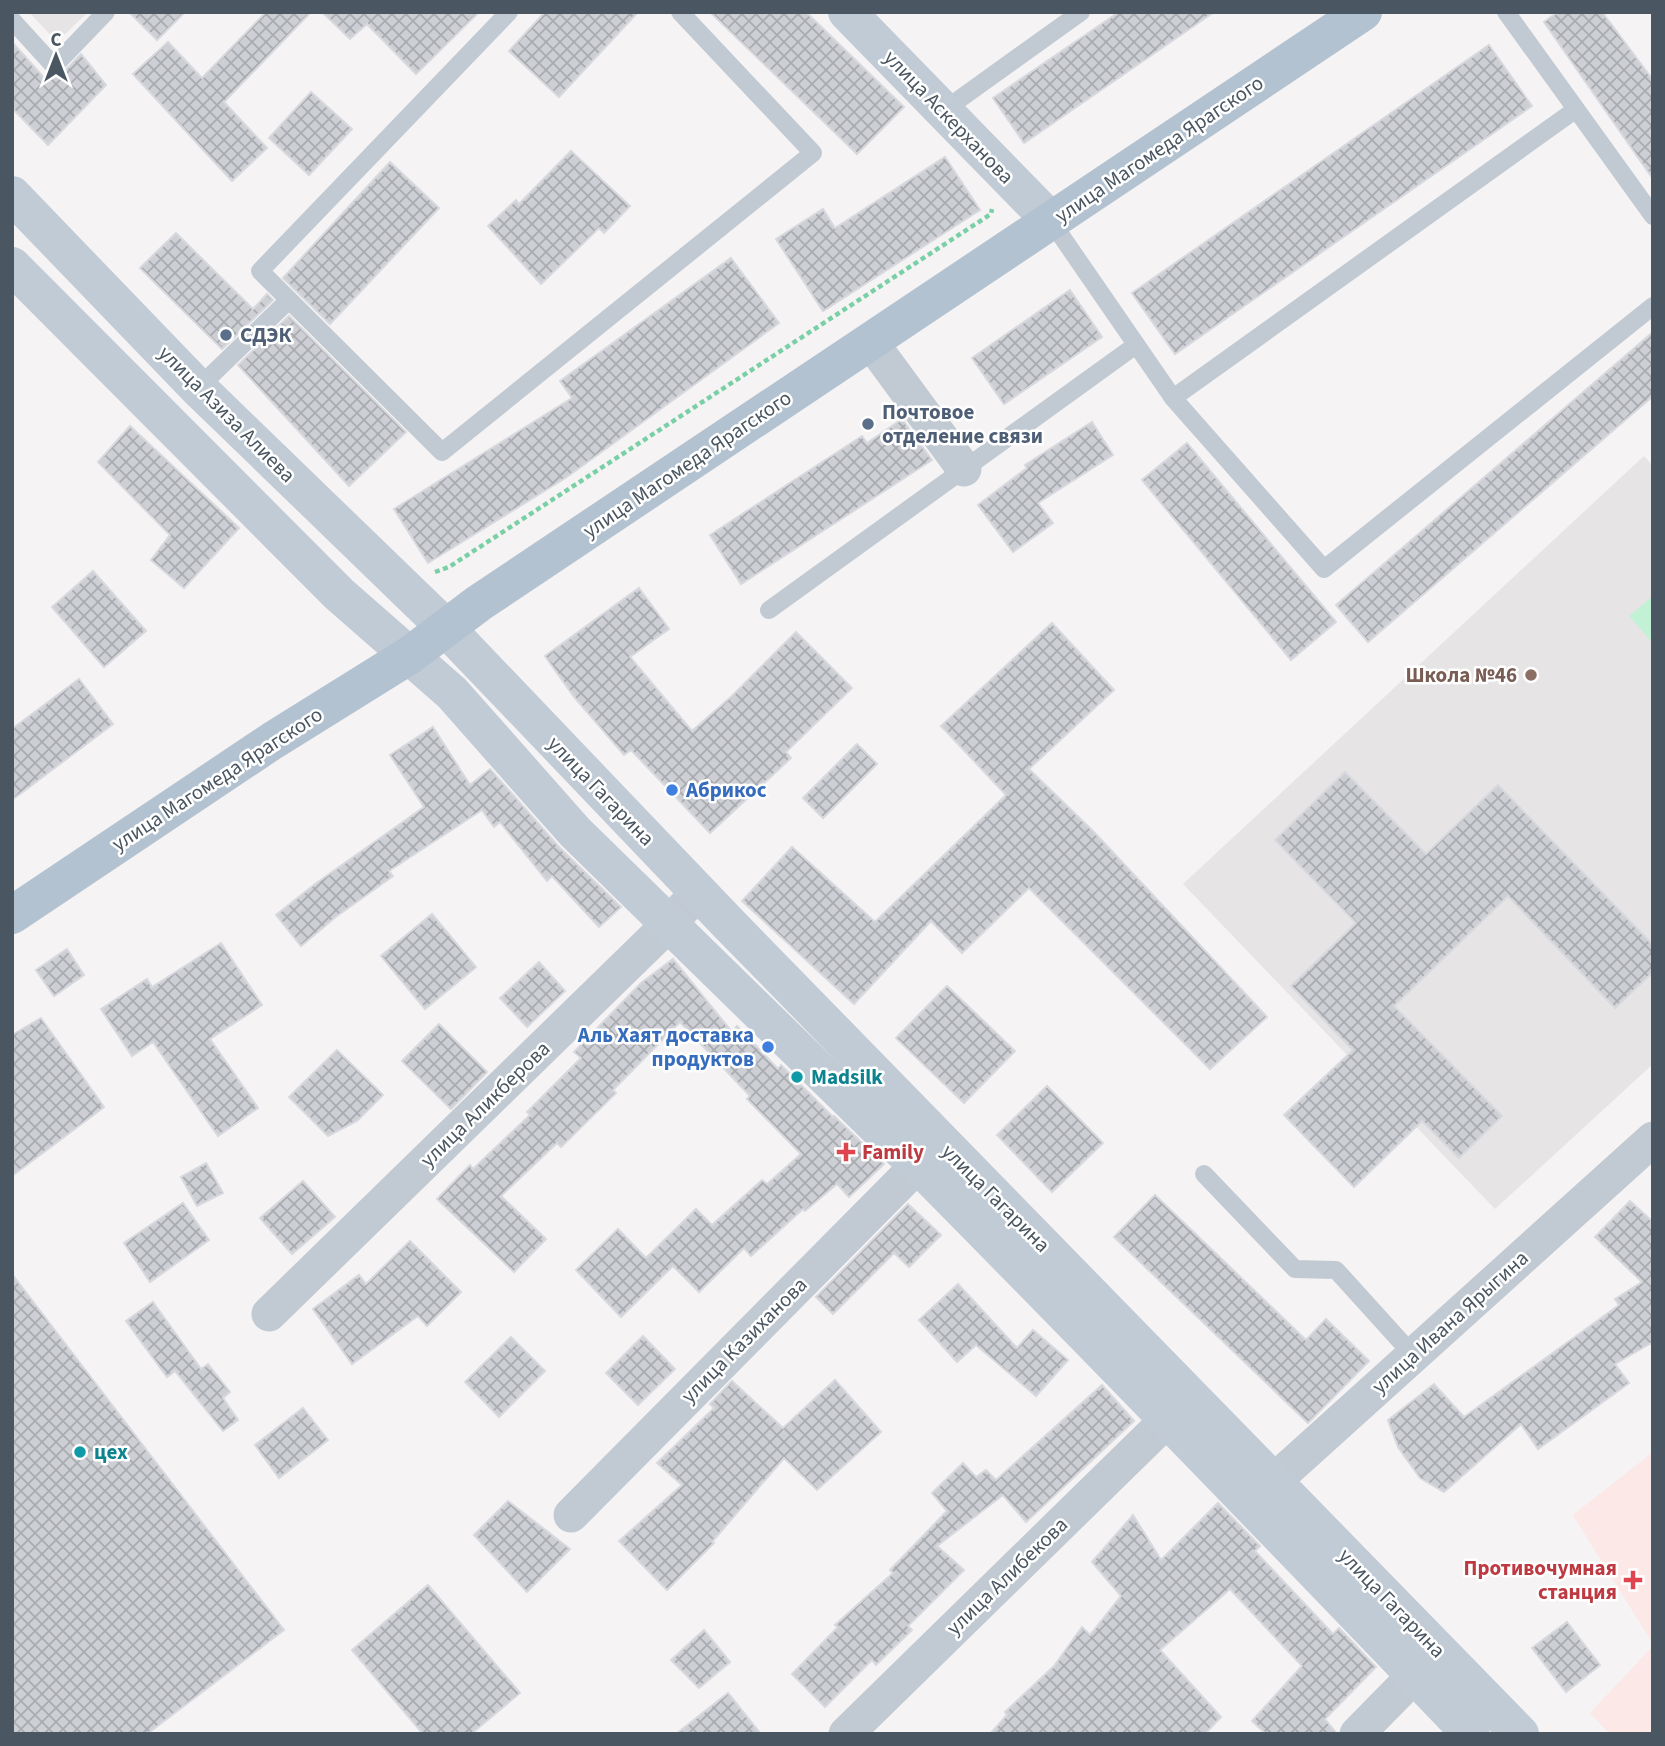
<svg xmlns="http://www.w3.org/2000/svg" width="1665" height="1746" font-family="'Source Sans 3',sans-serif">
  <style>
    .education { fill: #e6e4e5 }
    .medical { fill: #fce8e6 }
    .grass { fill: #c3f1d5 }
    .building { fill: url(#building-cross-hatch); stroke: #d7d9de; stroke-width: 2 }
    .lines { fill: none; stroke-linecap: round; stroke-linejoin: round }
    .path { stroke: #7ad0a6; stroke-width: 4.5; stroke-dasharray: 5 3.5; stroke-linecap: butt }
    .lane { stroke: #c1cad2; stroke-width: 18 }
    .street { stroke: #c1cad2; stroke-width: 35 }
    .secondary { stroke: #c1cbd6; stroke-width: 38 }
    .primary { stroke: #b3c2d1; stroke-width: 38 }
    .service-dot { fill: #5c6f8a; stroke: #fff; stroke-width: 2.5 }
    .education-dot { fill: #8d6e63; stroke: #fff; stroke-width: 2.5 }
    .shop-dot { fill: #3f7fe0; stroke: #fff; stroke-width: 2.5 }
    .culture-dot { fill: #0f9aa8; stroke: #fff; stroke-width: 2.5 }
    .health-dot { fill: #e0444e; stroke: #fff; stroke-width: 2.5 }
    .labels { text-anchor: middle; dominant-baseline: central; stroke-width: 5; stroke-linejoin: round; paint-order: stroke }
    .street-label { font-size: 21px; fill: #4a5661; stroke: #fff }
    .service-label { font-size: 21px; font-weight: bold; fill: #4e5e75; stroke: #fff; text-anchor: start }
    .education-label { font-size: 21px; font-weight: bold; fill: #785e54; stroke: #fff; text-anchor: end }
    .shop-label { font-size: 21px; font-weight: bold; fill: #366cbe; stroke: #fff; text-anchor: start }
    .culture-label { font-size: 21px; font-weight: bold; fill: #0d838f; stroke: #fff; text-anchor: start }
    .health-label { font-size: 21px; font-weight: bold; fill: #be3a42; stroke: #fff; text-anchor: start }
  </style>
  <defs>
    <pattern id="building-cross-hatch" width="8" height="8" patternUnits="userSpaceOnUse" patternTransform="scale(1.75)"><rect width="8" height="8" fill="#cdcfd5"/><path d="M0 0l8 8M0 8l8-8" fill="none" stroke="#a8abb0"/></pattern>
  </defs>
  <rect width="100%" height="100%" fill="#f5f3f3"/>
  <!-- education -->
  <g class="education">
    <polygon points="29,12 88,12 57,42"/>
    <polygon points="1644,456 1653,466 1653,1064 1495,1209 1183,884"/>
  </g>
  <!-- medical -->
  <g class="medical">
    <polygon points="1653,1452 1653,1644 1573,1515"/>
    <polygon points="1653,1646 1653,1734 1610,1734 1590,1713"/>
  </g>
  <!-- grass -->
  <polygon class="grass" points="1653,596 1653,643 1629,616"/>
  <!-- building -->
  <g class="building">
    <polygon points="129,12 185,12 157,40"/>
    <polygon points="266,12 311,12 224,102 267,148 232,181 133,74 168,42 202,78"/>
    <polygon points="322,12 479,12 416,74 367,24 350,39"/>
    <polygon points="545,12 638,12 559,97 509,51"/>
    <polygon points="710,12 806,12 904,107 857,154"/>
    <polygon points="1119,12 1214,12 1024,143 993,98"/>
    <polygon points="1558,12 1602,12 1653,80 1653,179 1544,22"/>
    <polygon points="12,42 46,80 50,76 56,77 62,74 81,54 106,85 48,145 12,108"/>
    <polygon points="1489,45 1532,106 1175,354 1132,293"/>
    <polygon points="311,92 352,129 309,175 269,138"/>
    <polygon points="571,151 630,206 604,233 599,228 541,284 488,226 516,200 519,204"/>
    <polygon points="945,157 980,210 823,311 776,239 823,209 835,228"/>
    <polygon points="390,162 439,208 330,324 283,278"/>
    <polygon points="176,233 253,309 267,294 273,300 222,349 140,268"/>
    <polygon points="731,258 779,323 567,477 428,563 394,509 572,398 560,381"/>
    <polygon points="1070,290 1102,337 1004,404 972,358"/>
    <polygon points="289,316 406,432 349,486 238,365"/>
    <polygon points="1653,332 1653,396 1368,642 1336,605"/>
    <polygon points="902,419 932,460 741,584 710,535 862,436 867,443"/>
    <polygon points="1092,422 1113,455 1038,503 1053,523 1013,552 978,505 1027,468 1025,465"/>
    <polygon points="130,426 239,528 184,588 151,560 170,535 98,462"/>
    <polygon points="1187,443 1336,622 1291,660 1142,480"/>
    <polygon points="93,571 146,631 104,667 52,607"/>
    <polygon points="639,588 669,629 630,657 692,731 733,695 796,632 852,688 786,752 791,758 710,833 631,750 624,755 574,697 545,656"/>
    <polygon points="1052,623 1114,690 1029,769 1094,832 1267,1017 1210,1069 1029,888 962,953 931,921 854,1004 742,901 792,847 875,922 1006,795 941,726"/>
    <polygon points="79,679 113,724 12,800 12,729"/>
    <polygon points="433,727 470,785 490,769 560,848 621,907 599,927 552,876 547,881 500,822 494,827 482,810 389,871 393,876 337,916 301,946 276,915 315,884 424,807 390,755"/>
    <polygon points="857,744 877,764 823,818 803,798"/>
    <polygon points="1345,772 1426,854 1498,785 1653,945 1653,972 1615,1008 1508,896 1394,1006 1502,1116 1459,1158 1422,1121 1354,1187 1284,1115 1353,1050 1291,986 1356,923 1275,840"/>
    <polygon points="432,914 476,967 425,1009 381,956"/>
    <polygon points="221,943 262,1005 210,1039 258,1108 218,1136 153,1042 132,1056 101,1009 147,979 152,987"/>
    <polygon points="67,949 84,975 54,996 36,970"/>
    <polygon points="673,959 732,1032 737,1026 778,1069 781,1065 833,1117 834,1116 884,1164 849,1197 837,1184 805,1211 803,1209 751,1256 744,1248 699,1292 673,1266 621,1317 576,1270 618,1229 646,1258 696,1209 712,1225 762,1180 767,1184 801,1154 747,1099 750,1096 680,1022 613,1090 616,1093 561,1147 557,1143 501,1196 546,1239 514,1272 437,1199 470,1165 473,1169 530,1115 527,1112 581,1058 574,1052 641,983"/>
    <polygon points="539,962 565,991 527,1027 500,998"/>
    <polygon points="947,986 1015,1051 964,1103 896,1038"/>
    <polygon points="41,1018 104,1107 12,1176 12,1035"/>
    <polygon points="439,1024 487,1072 451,1109 402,1061"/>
    <polygon points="337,1050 383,1095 357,1121 328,1136 289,1097"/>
    <polygon points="1047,1086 1103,1143 1052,1192 997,1135"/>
    <polygon points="206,1163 223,1193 197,1206 181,1177"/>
    <polygon points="303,1181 335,1217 292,1254 260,1218"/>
    <polygon points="1155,1195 1306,1340 1326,1319 1369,1361 1308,1423 1114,1237"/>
    <polygon points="1630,1201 1653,1222 1653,1342 1615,1364 1629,1383 1538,1449 1521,1424 1444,1492 1420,1478 1398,1447 1388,1420 1434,1384 1464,1417 1619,1305 1615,1299 1642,1282 1595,1237"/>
    <polygon points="183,1203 209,1240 150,1282 124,1243"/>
    <polygon points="908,1204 941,1235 909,1267 894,1253 833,1314 816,1297"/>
    <polygon points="410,1241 461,1292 427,1326 418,1316 352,1364 313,1309 359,1275 366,1284"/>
    <polygon points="12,1274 284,1630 147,1734 12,1734"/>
    <polygon points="958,1284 1017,1348 1033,1330 1068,1360 1036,1396 976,1345 957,1362 919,1320"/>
    <polygon points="153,1302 201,1369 208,1364 230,1392 223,1398 238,1420 223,1431 175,1371 167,1377 126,1321"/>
    <polygon points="643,1336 675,1369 638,1405 606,1373"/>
    <polygon points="511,1337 545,1371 499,1417 465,1382"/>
    <polygon points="835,1380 881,1432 817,1490 784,1458 712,1542 714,1543 667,1590 619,1541 682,1485 657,1463 714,1408 710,1404 732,1381 783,1428"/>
    <polygon points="1102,1385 1134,1421 1026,1522 1003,1495 937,1546 964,1570 908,1626 912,1630 876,1665 872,1660 825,1707 792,1674 838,1627 835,1625 893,1573 890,1570 947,1511 932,1493 963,1463 976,1477 986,1470 996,1480"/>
    <polygon points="303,1408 328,1440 279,1478 255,1445"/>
    <polygon points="508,1501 570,1549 527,1592 474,1535"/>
    <polygon points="1218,1503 1260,1546 1255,1551 1333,1634 1339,1628 1376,1667 1325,1719 1337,1734 1266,1734 1252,1721 1302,1666 1230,1589 1160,1650 1221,1717 1205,1734 990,1734 1007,1715 1005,1712 1054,1666 1082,1627 1090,1635 1121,1596 1092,1562 1133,1515 1161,1560"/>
    <polygon points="428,1585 520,1693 471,1734 423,1734 352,1650"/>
    <polygon points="1567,1622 1600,1665 1566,1692 1532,1648"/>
    <polygon points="704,1630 730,1662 699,1688 671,1660"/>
    <polygon points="728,1693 761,1734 676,1734"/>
  </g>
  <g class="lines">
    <!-- path -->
    <polyline class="path" points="435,572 449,567 991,214 992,209"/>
    <!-- lane -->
    <g class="lane">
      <polyline points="509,12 260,271 442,452 813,153 680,12"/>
      <polyline points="1506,12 1653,216"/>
      <polyline points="12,20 54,66 106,12"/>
      <polyline points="1575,110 1173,398 1324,569 1653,306"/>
      <polyline points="943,111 1081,12"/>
      <polyline points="1051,221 1173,398"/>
      <polyline points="198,388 289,300"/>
      <polyline points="769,610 1136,345"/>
      <polyline points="1204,1174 1295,1269 1336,1270 1413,1355"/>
    </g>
    <!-- street -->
    <g class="street">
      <polyline points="870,341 964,469"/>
      <polyline points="269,1314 670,923 698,892"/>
      <polyline points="1253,1500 1653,1139"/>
      <polyline points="571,1515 918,1165"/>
      <polyline points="846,1734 1168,1419"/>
      <polyline points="1357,1734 1415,1675"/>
    </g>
    <!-- secondary -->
    <g class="secondary">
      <polyline points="847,12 1051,221"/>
      <polyline points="12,195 198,388 446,628 727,922 1520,1734"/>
      <path d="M12,266L339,594L452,693L575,832L883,1133L918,1165C1104,1353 1288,1543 1471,1734"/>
    </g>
    <!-- primary -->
    <polyline class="primary" points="12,915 272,741 410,655 479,603 1363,12"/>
  </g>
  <!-- markers -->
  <g class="service-dot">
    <circle cx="226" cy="335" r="7"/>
    <circle cx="868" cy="424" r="7"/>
  </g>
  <circle class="education-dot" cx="1531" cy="675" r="7"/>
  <g class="shop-dot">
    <circle cx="672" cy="790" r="7"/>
    <circle cx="768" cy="1047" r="7"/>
  </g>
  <g class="culture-dot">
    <circle cx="797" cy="1077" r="7"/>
    <circle cx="80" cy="1452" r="7"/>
  </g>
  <g class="health-dot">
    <path d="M842.5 1141.5h7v7h7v7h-7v7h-7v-7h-7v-7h7z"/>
    <path d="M1629.5 1569.5h7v7h7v7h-7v7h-7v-7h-7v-7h7z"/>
  </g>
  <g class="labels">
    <!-- street labels -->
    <g class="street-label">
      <text transform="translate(949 117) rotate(46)">улица Аскерханова</text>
      <text transform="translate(1159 149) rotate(-34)">улица Магомеда Ярагского</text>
      <text transform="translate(227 414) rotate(45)">улица Азиза Алиева</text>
      <text transform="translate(687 464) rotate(-34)">улица Магомеда Ярагского</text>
      <text transform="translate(217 779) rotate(-33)">улица Магомеда Ярагского</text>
      <text transform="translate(601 791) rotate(46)">улица Гагарина</text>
      <text transform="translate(485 1104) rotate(-44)">улица Аликберова</text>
      <text transform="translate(996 1198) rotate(45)">улица Гагарина</text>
      <text transform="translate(1450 1322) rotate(-42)">улица Ивана Ярыгина</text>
      <text transform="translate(744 1340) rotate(-45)">улица Казиханова</text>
      <text transform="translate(1007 1576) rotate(-44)">улица Алибекова</text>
      <text transform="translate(1392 1603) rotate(46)">улица Гагарина</text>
    </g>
    <!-- service labels -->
    <g class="service-label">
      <text x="240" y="335">СДЭК</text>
      <text x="882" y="412">Почтовое<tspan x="882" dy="24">отделение связи</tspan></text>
    </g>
    <!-- education labels -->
    <g class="education-label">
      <text x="1517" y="675">Школа №46</text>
    </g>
    <!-- shop labels -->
    <g class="shop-label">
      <text x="686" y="790">Абрикос</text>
      <text x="754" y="1035" text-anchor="end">Аль Хаят доставка<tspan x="754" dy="24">продуктов</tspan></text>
    </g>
    <!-- culture labels -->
    <g class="culture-label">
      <text x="811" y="1077">Madsilk</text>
      <text x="94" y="1452">цех</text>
    </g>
    <!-- health labels -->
    <g class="health-label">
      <text x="862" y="1152">Family</text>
      <text x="1617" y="1568" text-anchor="end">Противочумная<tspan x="1617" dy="24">станция</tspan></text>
    </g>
  </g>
  <!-- border -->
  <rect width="1665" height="1746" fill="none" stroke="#4a5661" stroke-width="28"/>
  <!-- north arrow -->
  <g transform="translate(56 56)" stroke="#ffffff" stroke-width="5" paint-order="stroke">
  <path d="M0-5L12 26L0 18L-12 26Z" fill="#4a5661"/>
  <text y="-10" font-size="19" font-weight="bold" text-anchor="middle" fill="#4a5661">С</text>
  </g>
</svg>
